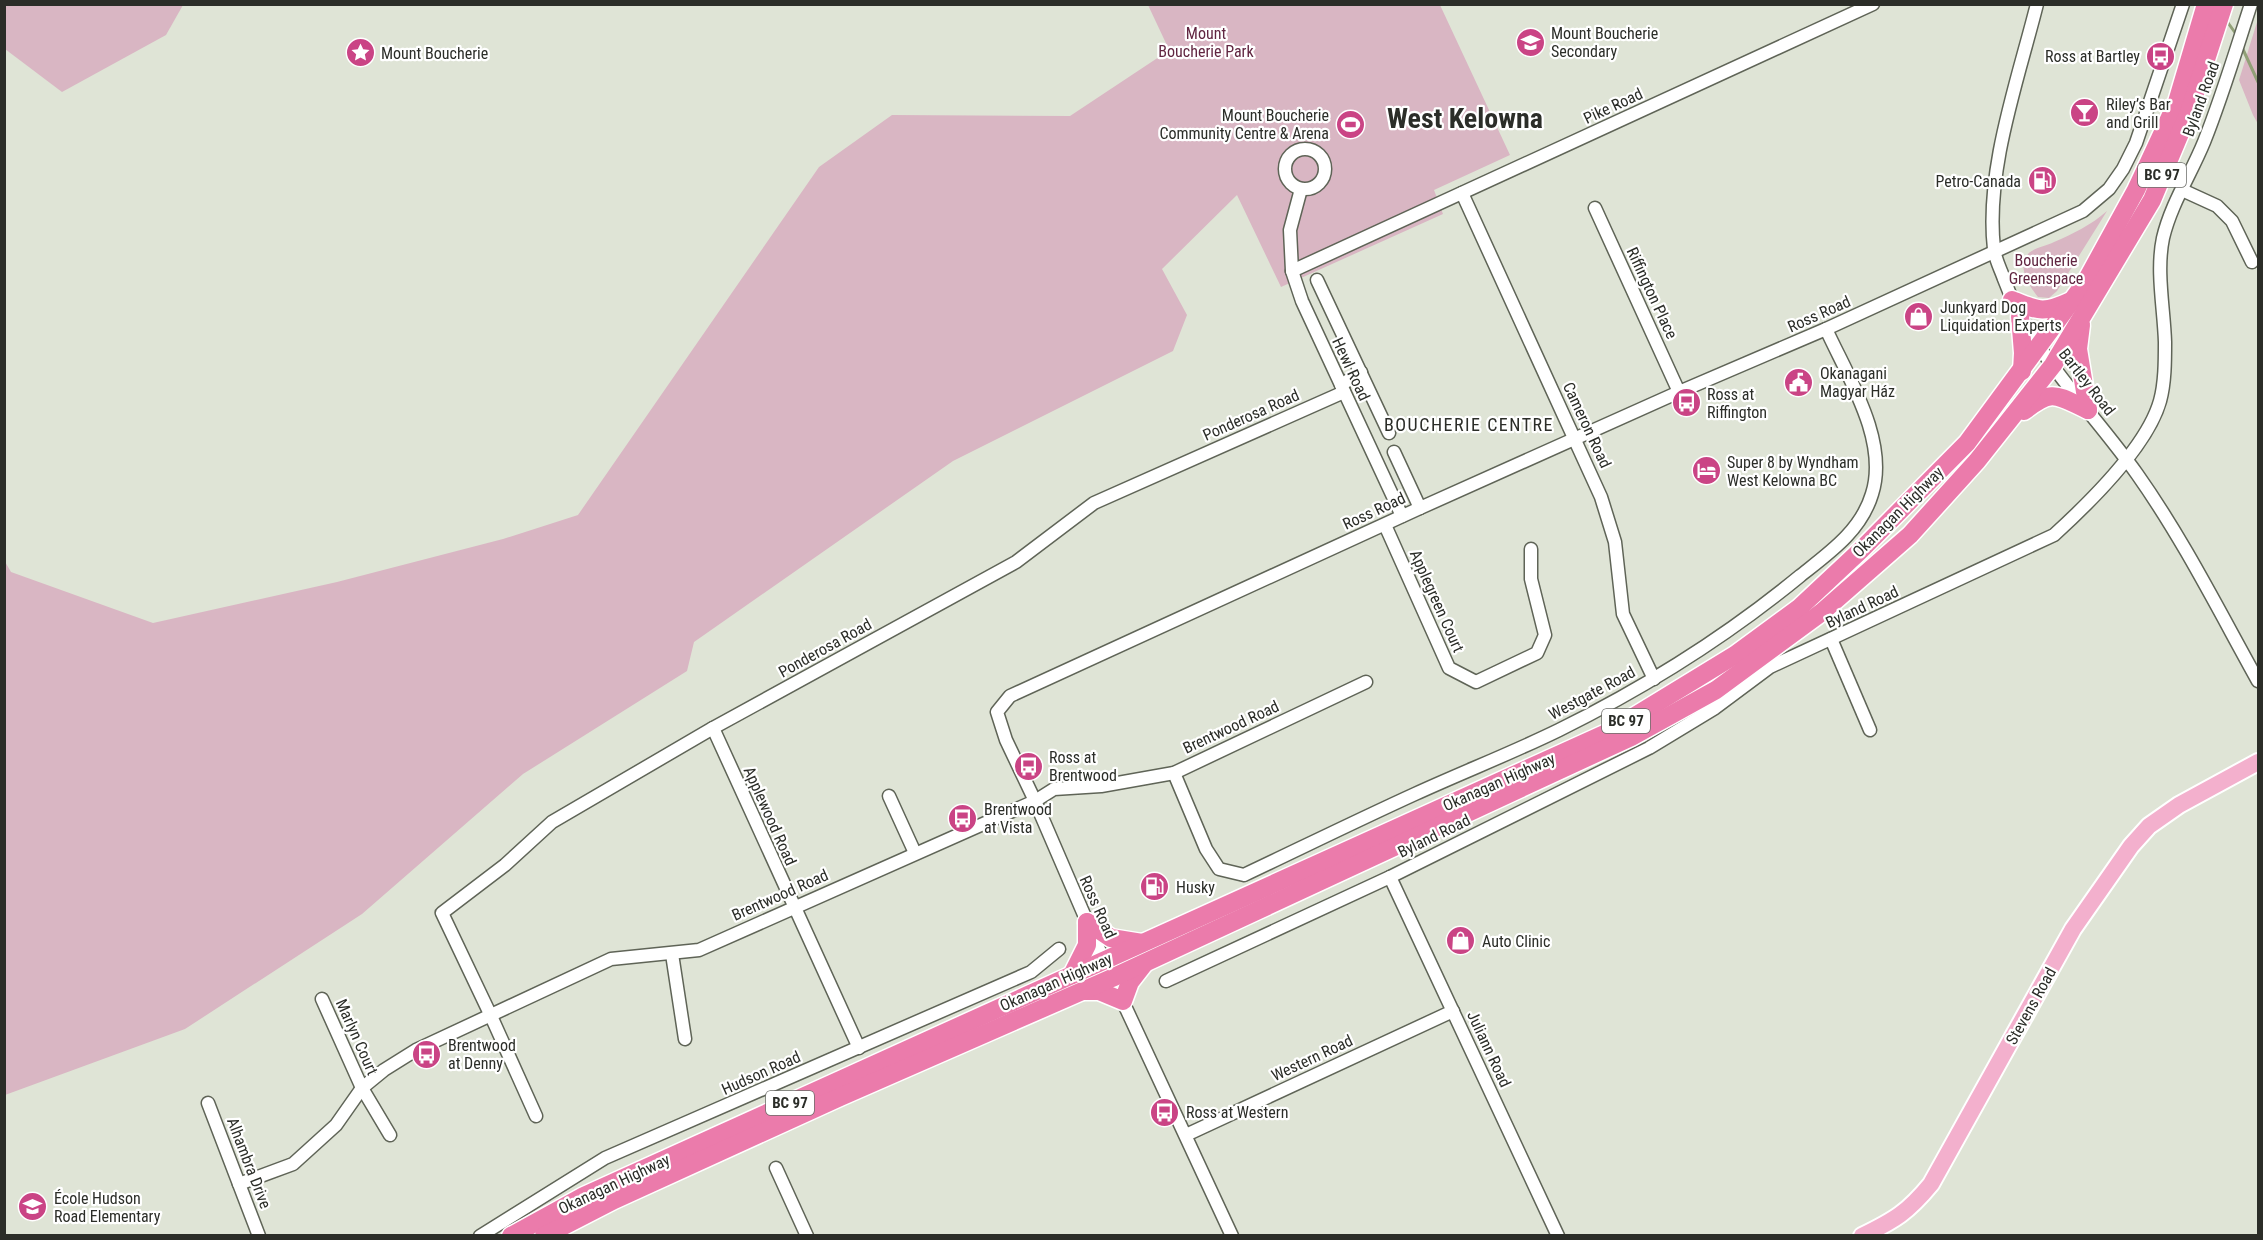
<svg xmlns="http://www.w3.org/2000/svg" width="2263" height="1240" font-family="'Roboto Condensed',sans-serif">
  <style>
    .green { fill: #d9b6c3 }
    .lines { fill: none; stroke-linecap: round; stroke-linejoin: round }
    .stream { stroke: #91a077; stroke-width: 3 }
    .minor-casing { stroke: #5f6457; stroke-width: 15 }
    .major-casing { stroke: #fff; stroke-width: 20 }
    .highway-casing { stroke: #fff; stroke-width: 21 }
    .minor { stroke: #fff; stroke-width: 12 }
    .major { stroke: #f3b0cd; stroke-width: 16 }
    .highway { stroke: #eb7bab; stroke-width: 18 }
    .labels { text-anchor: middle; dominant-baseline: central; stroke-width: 4.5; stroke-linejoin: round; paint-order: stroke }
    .shield { fill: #fff; stroke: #6b6c68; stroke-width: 1.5 }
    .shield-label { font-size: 15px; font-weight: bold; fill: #2b2d28 }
    .park-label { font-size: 16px; fill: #612641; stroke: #fff }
    .poi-label { font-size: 16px; fill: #2b2d28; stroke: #fff; text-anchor: start }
    .street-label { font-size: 16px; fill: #2b2d28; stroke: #fff }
    .neighbourhood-label { font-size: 18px; letter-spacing: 1.5px; fill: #2b2d28; stroke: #fff }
    .town-label { font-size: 28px; font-weight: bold; fill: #2b2d28; stroke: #fff }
  </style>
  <rect width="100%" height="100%" fill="#dfe4d6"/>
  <!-- green -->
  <g class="green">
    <polygon points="5,4 183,4 183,5 166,35 62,92 5,49"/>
    <polygon points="1148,5 1440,5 1510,155 1434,190 1443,214 1281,287 1237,195 1162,269 1187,315 1173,351 953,461 694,642 687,671 523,774 362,914 185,1029 5,1095 4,560 11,572 153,623 337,582 503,539 578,515 819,167 892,115 1070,116 1165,53 1172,56"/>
    <polygon points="2258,19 2258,124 2253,115 2239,80"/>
    <path d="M2107,211L2057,291L2049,298L2038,297C2030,287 2016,266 2028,254C2033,248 2046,246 2054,242C2073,234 2091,225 2107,211Z"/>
  </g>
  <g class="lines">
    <!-- stream -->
    <g class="stream">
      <polyline points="2226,20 2236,34"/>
      <polyline points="2241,45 2258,82"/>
    </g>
    <defs>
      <g id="minor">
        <path d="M2037,4C2018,80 1985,171 1994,249C1995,259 2001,270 2004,279C2031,354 2092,410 2137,474C2183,539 2219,611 2258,681"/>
        <circle cx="1305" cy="169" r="20"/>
        <polyline points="1301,189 1290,230 1292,271 1302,301 1402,516"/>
        <polyline points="2182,190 2217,206 2232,221 2252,262"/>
        <polyline points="1462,193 1601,497 1615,542 1623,614 1654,679"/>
        <polyline points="1595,208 1679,392"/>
        <polyline points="1292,271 1873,4"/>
        <polyline points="1317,280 1389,433"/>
        <polyline points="1341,385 1361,372"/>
        <polyline points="1394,452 1420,508"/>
        <polyline points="1385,525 1449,668 1476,682 1537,653 1545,635 1531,579 1531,549"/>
        <polyline points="1831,639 1870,730"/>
        <polyline points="713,728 859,1048"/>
        <path d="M1174,773L1206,849L1219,869L1244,875C1301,848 1358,820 1415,794C1463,772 1512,753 1559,730C1644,688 1727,636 1800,576C1829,553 1861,531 1872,494C1889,441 1848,377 1826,329"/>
        <polyline points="889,796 915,853"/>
        <polyline points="1390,877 1558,1236"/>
        <polyline points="672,954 685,1039"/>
        <path d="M1166,981L1390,877L1649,748L1715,708L1770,667L2054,535C2088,504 2147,447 2160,401C2165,383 2165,361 2165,342C2164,309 2156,271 2163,238C2171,204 2191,174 2204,142C2222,97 2236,50 2251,4"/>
        <polyline points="322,999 362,1088 390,1135"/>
        <polyline points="208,1103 259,1236"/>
        <polyline points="536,1116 491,1016 442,913 505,865 552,822 713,728 1016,562 1094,503 1344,392"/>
        <polyline points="1186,1135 1453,1011"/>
        <polyline points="776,1168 807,1236"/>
        <polyline points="239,1184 293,1164 336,1125 362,1088 384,1070 416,1050 611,959 699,950 1035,801 1054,789 1101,786 1174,773 1366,682"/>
        <polyline points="480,1236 605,1158 1031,972 1059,949"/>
        <polyline points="1232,1236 1104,961 1035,801 1006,740 997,712 1010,696 1420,508 1679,392 1826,329 2083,211 2109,189 2123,169 2136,143 2183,4"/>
      </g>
      <path id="major" d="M1862,1236C1895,1220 1908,1212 1931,1184L2073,929L2131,846L2149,826L2179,805L2258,762"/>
      <g id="highway">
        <path d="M2012,300C2039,311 2043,314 2071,301"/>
        <polyline points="2020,316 2023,353 2022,371"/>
        <polyline points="2081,325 2078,349 2088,410"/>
        <path d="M2024,411C2053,388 2056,395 2088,410"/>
        <polyline points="1087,922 1111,938 1142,943"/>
        <polyline points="1072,975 1087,945 1087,922"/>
        <polyline points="1084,991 1099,991 1123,1001 1130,982 1144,964"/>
        <polyline points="511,1236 584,1196 1609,732 1735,655 1799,608 1861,550 1967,443 2085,283 2136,190 2177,102 2206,4"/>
        <polyline points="544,1236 614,1200 840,1097 1112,978 1631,737 1716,690 1822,612 1910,535 1977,461 2053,365 2152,200 2189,112 2224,4"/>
      </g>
    </defs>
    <!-- minor casing -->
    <use href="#minor" class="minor-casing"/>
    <!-- major casing -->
    <use href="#major" class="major-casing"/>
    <!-- highway casing -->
    <use href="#highway" class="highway-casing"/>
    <!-- minor -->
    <use href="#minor" class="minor"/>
    <!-- major -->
    <use href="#major" class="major"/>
    <!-- highway -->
    <use href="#highway" class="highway"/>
  </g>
  <!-- icons -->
  <defs>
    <symbol id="school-disc" viewBox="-11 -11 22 22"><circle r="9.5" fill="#ca4485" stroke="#fff"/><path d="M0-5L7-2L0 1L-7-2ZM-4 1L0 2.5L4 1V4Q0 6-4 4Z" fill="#fff"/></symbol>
    <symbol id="sight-disc" viewBox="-11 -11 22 22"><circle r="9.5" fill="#ca4485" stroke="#fff"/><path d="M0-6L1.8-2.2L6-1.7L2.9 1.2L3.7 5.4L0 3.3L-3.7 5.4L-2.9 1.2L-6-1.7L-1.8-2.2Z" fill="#fff"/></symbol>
    <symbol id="bus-disc" viewBox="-11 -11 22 22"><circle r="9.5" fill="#ca4485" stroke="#fff"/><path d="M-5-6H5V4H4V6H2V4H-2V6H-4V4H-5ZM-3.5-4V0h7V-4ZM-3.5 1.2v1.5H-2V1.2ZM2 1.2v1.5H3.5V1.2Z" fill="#fff"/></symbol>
    <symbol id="bar-disc" viewBox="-11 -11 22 22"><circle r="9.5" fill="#ca4485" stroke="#fff"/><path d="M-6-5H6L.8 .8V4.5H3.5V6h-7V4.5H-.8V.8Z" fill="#fff"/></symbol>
    <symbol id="stadium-disc" viewBox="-11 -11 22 22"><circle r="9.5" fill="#ca4485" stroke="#fff"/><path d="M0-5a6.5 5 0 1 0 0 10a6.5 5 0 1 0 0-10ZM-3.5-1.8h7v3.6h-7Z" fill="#fff"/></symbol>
    <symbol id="fuel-disc" viewBox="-11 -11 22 22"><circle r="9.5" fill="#ca4485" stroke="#fff"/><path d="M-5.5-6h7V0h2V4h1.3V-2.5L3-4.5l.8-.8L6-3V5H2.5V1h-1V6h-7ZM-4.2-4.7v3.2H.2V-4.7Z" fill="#fff"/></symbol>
    <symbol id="shop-disc" viewBox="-11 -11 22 22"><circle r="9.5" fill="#ca4485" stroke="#fff"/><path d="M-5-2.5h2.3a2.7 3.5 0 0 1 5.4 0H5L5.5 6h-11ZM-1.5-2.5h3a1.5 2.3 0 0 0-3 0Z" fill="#fff"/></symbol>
    <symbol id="civic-disc" viewBox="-11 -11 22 22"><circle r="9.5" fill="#ca4485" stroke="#fff"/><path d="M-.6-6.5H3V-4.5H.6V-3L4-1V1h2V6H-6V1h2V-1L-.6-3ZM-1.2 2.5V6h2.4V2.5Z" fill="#fff"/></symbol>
    <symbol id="hotel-disc" viewBox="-11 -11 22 22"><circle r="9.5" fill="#ca4485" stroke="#fff"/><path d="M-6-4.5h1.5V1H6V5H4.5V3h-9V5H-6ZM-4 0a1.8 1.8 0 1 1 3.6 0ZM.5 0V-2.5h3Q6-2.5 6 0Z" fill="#fff"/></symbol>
  </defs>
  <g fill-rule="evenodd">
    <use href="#school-disc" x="1514" y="26" width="33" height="33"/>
    <use href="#sight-disc" x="344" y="36" width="33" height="33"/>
    <use href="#bus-disc" x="2144" y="40" width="33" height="33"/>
    <use href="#bar-disc" x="2068" y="96" width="33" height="33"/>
    <use href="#stadium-disc" x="1334" y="108" width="33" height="33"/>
    <use href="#fuel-disc" x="2026" y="164" width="33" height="33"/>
    <use href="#shop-disc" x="1902" y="300" width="33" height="33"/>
    <use href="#civic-disc" x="1782" y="366" width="33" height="33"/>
    <use href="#bus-disc" x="1670" y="386" width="33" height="33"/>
    <use href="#hotel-disc" x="1690" y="454" width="33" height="33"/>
    <use href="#bus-disc" x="1012" y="750" width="33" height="33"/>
    <use href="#bus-disc" x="946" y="802" width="33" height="33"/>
    <use href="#fuel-disc" x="1138" y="870" width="33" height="33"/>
    <use href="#shop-disc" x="1444" y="924" width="33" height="33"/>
    <use href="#bus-disc" x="410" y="1038" width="33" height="33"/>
    <use href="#bus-disc" x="1148" y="1096" width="33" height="33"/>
    <use href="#school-disc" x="16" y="1190" width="33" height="33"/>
  </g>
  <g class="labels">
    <!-- shield labels -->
    <g class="shield">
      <rect x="2138" y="163" width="48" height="24" rx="4.5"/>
      <rect x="1602" y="709" width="48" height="24" rx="4.5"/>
      <rect x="766" y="1091" width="48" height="24" rx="4.5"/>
    </g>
    <g class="shield-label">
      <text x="2162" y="175">BC 97</text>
      <text x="1626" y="721">BC 97</text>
      <text x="790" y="1103">BC 97</text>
    </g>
    <!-- park labels -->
    <g class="park-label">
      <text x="1206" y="33">Mount<tspan x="1206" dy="18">Boucherie Park</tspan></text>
      <text x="2046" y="260">Boucherie<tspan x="2046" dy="18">Greenspace</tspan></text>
    </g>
    <!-- poi labels -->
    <g class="poi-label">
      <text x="1551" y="33">Mount Boucherie<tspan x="1551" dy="18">Secondary</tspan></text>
      <text x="381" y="53">Mount Boucherie</text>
      <text x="2140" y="56" text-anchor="end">Ross at Bartley</text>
      <text x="2106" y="104">Riley’s Bar<tspan x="2106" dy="18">and Grill</tspan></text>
      <text x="1329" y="115" text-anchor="end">Mount Boucherie<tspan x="1329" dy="18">Community Centre &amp; Arena</tspan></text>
      <text x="2021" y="181" text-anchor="end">Petro-Canada</text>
      <text x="1940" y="307">Junkyard Dog<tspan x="1940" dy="18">Liquidation Experts</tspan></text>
      <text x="1820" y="373">Okanagani<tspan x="1820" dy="18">Magyar Ház</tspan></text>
      <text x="1707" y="394">Ross at<tspan x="1707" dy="18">Riffington</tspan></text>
      <text x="1727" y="462">Super 8 by Wyndham<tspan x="1727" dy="18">West Kelowna BC</tspan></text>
      <text x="1049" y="757">Ross at<tspan x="1049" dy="18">Brentwood</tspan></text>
      <text x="984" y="809">Brentwood<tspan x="984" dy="18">at Vista</tspan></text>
      <text x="1176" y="887">Husky</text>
      <text x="1482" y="941">Auto Clinic</text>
      <text x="448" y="1045">Brentwood<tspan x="448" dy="18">at Denny</tspan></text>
      <text x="1186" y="1112">Ross at Western</text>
      <text x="54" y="1198">École Hudson<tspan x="54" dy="18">Road Elementary</tspan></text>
    </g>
    <!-- street labels -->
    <g class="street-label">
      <text transform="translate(2201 99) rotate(-70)">Byland Road</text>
      <text transform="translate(1613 106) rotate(-25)">Pike Road</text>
      <text transform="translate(1652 293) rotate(65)">Riffington Place</text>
      <text transform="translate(1819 314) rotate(-24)">Ross Road</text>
      <text transform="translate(1351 369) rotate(65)">Hewl Road</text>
      <text transform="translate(2087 382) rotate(52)">Bartley Road</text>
      <text transform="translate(1251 415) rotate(-24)">Ponderosa Road</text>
      <text transform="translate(1587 425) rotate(65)">Cameron Road</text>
      <text transform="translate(1374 511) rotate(-25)">Ross Road</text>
      <text transform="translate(1898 512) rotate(-45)">Okanagan Highway</text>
      <text transform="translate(1437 601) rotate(66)">Applegreen Court</text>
      <text transform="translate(1862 607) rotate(-25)">Byland Road</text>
      <text transform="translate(825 648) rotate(-29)">Ponderosa Road</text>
      <text transform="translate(1592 693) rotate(-28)">Westgate Road</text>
      <text transform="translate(1231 727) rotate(-25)">Brentwood Road</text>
      <text transform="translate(1499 782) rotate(-24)">Okanagan Highway</text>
      <text transform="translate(770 816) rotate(66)">Applewood Road</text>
      <text transform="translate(1434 836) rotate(-26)">Byland Road</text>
      <text transform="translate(780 895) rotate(-24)">Brentwood Road</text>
      <text transform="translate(1098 907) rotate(66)">Ross Road</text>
      <text transform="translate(1056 982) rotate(-24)">Okanagan Highway</text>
      <text transform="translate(2031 1006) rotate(-61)">Stevens Road</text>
      <text transform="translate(357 1037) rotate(66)">Marlyn Court</text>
      <text transform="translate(1489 1049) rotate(65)">Juliann Road</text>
      <text transform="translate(1312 1058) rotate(-25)">Western Road</text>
      <text transform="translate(761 1073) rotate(-24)">Hudson Road</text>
      <text transform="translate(249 1163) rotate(69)">Alhambra Drive</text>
      <text transform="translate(614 1184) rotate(-25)">Okanagan Highway</text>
    </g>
    <!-- neighbourhood labels -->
    <g class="neighbourhood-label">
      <text x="1469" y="424">BOUCHERIE CENTRE</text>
    </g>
    <!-- town labels -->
    <g class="town-label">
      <text x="1465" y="118">West Kelowna</text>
    </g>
  </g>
  <!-- border -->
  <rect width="2263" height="1240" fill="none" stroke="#2b2d28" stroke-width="12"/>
</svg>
